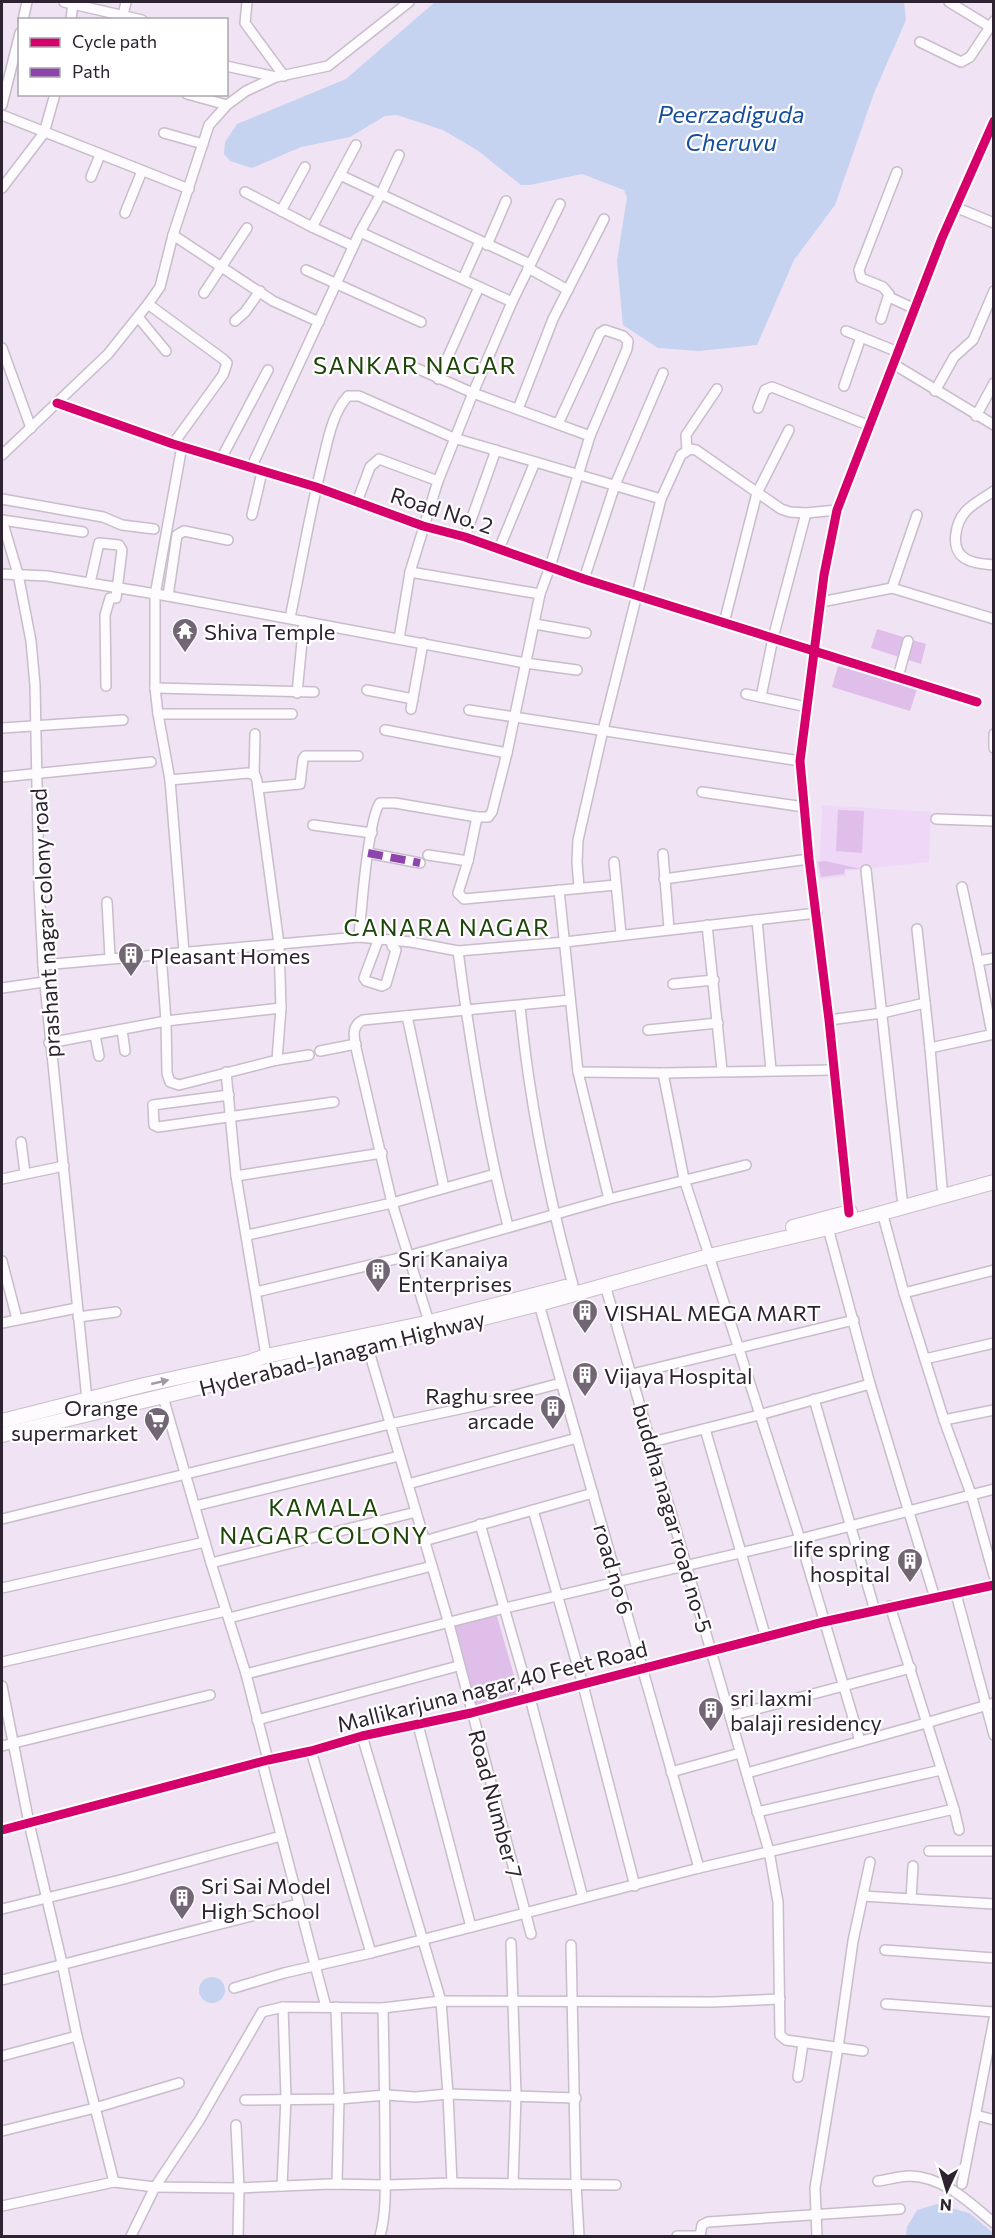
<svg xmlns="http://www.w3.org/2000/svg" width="995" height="2238" font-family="Commissioner,sans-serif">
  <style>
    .built { fill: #efd7f7 }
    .green { fill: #dfbee9 }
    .water { fill: #c5d2f0 }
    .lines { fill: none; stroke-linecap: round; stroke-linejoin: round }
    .minor-casing { stroke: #c8bdcb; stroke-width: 12 }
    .highway-casing { stroke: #c8bdcb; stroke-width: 16 }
    .minor { stroke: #fdfbfd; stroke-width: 9 }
    .highway { stroke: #fdfbfd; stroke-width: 14 }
    .quiet { stroke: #8e44ad; stroke-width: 8; stroke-dasharray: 15 8; stroke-linecap: butt }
    .cycleway-casing { stroke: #fff; stroke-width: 13 }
    .cycleway { stroke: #d6006c; stroke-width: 9 }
    .oneway { fill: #a09aa1 }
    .labels { text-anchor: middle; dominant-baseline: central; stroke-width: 4.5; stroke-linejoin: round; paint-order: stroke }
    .street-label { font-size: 22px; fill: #2e2331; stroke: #fff }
    .poi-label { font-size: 22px; fill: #2e2331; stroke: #fff; text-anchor: start }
    .water-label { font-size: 24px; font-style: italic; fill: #174e9c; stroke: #fff }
    .neighbourhood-label { font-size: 24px; letter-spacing: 1.5px; fill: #1c4608; stroke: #fff }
  </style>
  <rect width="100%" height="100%" fill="#f0e3f3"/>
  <!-- built -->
  <polygon class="built" points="822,805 931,812 929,862 846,871 846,876 820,879 816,862 820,859"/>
  <!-- green -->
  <g class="green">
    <polygon points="877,629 926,644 921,664 871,648"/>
    <polygon points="838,666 917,689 910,711 832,687"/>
    <polygon points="838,810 864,811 862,853 836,851"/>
    <polygon points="825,861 861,869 845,869 844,874 821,877 818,862"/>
    <polygon points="496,1613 520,1696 474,1708 453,1627"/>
  </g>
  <!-- water -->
  <g class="water">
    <polygon points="435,2 904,2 906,20 874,93 835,205 794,260 757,345 699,351 658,348 623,325 617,261 627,197 624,190 582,174 530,185 521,185 477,150 443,130 397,115 385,116 350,137 301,147 252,168 230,161 224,154 225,142 237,124 346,79"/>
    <circle cx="212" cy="1990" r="13"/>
    <polygon points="937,2204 969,2213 993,2233 993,2236 906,2236 907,2227 917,2210"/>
  </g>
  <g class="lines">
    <defs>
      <g id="minor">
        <polyline points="64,2 142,20"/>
        <polyline points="247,2 245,23 284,76"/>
        <polyline points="949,2 990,27"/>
        <polyline points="123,15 126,2"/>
        <polyline points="23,20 27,2"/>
        <polyline points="71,20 73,2"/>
        <polyline points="920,42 961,62 970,57 994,21"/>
        <polyline points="226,66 276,77"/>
        <polyline points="187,94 227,105"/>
        <polyline points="2,105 20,33"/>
        <polyline points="2,115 189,189"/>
        <polyline points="164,133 203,144"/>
        <polyline points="340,175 530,264"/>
        <polyline points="91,177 100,155"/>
        <polyline points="2,188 44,133 55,94"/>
        <polyline points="245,192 312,227 353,246"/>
        <polyline points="955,207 994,223"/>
        <polyline points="281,211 305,167"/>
        <polyline points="125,213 142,171"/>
        <polyline points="312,227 356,145"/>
        <polyline points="360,232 512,302"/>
        <polyline points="173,235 273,301 319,322"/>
        <polyline points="487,245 506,201"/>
        <polyline points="528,268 568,290"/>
        <polyline points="306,270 421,322"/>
        <polyline points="463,279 480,241"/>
        <polyline points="204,293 247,228"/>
        <polyline points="889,297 915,309"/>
        <polyline points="148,304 223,359 227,363 223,375 173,444"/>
        <polyline points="138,317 166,351"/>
        <polyline points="881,319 889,294 883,287 861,278 859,270 897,172"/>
        <polyline points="235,321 245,312 260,291"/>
        <polyline points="846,331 898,352"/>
        <polyline points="2,348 31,428"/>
        <polyline points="895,365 994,425"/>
        <polyline points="416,368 473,393 590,436"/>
        <polyline points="438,379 479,287"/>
        <polyline points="844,386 861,337"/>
        <polyline points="935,391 954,357 973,340 994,291"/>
        <polyline points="57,403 173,444 316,487 423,526 465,537 584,579 977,702"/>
        <polyline points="758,408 765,390 772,387 870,426"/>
        <polyline points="518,409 553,319 604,219"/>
        <polyline points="976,416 994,383"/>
        <polyline points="182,446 155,595 155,688 158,714 170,780 184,952"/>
        <polyline points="687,450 686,435 717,389"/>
        <polyline points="2,455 108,354 148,304 160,287 173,235 209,125 227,105 246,91 276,77 328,66 409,2"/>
        <polyline points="221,459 268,370"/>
        <polyline points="251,468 360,232 381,194 399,155"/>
        <path d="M994,491C985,497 974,503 967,510C955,522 949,550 966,559C974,564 985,564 994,565"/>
        <polyline points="2,499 103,517 122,525 154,529"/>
        <polyline points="357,502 370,467 379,459 438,481"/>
        <polyline points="252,515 262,472"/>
        <polyline points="2,520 18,574 31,641 35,685 39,887 43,965 87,1400"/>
        <polyline points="2,520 83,532"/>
        <polyline points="465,537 496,450"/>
        <polyline points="499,549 535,462"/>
        <polyline points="410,572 540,594"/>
        <polyline points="2,574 47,576 168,596 525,663 577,670"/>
        <polyline points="584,579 615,485 663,373"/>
        <polyline points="90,583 99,543 119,545 122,550 116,598 110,598 105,615 106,686"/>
        <polyline points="892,588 917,515"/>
        <polyline points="168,596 177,535 184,531 228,540"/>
        <polyline points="821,602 892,588 994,619"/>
        <path d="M290,618C301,565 310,512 323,460C328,439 333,412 348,396H359L454,438L661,499"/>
        <polyline points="724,623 757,493 789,430"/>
        <polyline points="535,624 586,633"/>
        <polyline points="399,639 410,572 438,481 473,393 512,302 560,204"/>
        <polyline points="898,677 908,641"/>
        <polyline points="155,688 314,692"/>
        <polyline points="367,690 413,699"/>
        <polyline points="297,693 304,621"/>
        <polyline points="746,694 807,707"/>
        <polyline points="761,697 773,638 806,513"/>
        <polyline points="411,709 423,643"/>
        <polyline points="469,710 800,761"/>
        <polyline points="158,714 292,714"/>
        <polyline points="2,728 123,720"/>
        <polyline points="385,730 507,753"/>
        <polyline points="994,734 994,748"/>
        <polyline points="254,775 255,734"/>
        <polyline points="2,777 151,762"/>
        <polyline points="258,788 300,784 303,759 305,756 358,756"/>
        <polyline points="702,792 804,807"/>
        <polyline points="477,817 468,861 458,893 464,899 616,885"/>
        <polyline points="936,819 994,821"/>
        <polyline points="313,825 372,833"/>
        <polyline points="368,853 420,863"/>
        <polyline points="663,854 669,929"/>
        <polyline points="428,855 468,861"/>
        <polyline points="614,862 621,934"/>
        <polyline points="866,870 902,1198"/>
        <polyline points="664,879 809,859"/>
        <polyline points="962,887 978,961 994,958"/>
        <polyline points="579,888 577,862 578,840 603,730 661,499 681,455 690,449 696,450 781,509 790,512 806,513 837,510"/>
        <polyline points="559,890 578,1072 609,1199"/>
        <polyline points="107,902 110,957"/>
        <polyline points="757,920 771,1070"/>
        <polyline points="707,925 722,1070"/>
        <polyline points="917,929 930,1048"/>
        <path d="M359,937C361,913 368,818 380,803H395L477,817H488L492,812L507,753L540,594L550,567L590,436L627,349L628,341L623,336L605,330L600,333L558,424"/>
        <polyline points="379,938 364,978 366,981 382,986 386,984 396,950 392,946 392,939"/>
        <path d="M458,951C470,1043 485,1136 508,1226"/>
        <polyline points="161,953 166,1021 167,1073 170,1082 179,1085 277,1060 281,1008 279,944 257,781 255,775 248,773 170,780"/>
        <polyline points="978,961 992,1034"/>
        <polyline points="43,965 359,937 411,942 458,951 565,942 817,913"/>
        <polyline points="673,984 714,980"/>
        <polyline points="2,988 44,982"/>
        <path d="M520,1006C529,1100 548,1194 573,1285"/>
        <polyline points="407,1016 444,1188"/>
        <polyline points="829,1020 882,1013 925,1003"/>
        <polyline points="122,1030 125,1051"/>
        <polyline points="648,1030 718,1023"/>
        <polyline points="95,1035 99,1056"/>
        <polyline points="49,1043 166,1021 281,1008"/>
        <polyline points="320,1051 356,1044"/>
        <polyline points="277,1060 309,1055"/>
        <polyline points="226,1072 236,1176 266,1356"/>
        <polyline points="578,1072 663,1073 834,1070"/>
        <polyline points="663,1073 684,1179 707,1249"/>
        <polyline points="229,1095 153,1105 154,1125 158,1127 334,1102"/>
        <polyline points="21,1142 25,1173"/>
        <polyline points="236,1176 382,1153"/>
        <polyline points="2,1179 64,1166"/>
        <polyline points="942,1187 930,1048 994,1034"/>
        <polyline points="882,1212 904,1293 944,1420 971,1494 994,1576"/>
        <polyline points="849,1213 829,1020 809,859 800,761 824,575 837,510 942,238 994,121"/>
        <polyline points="828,1228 870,1384 935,1598"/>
        <polyline points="248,1235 392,1203 495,1174"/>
        <polyline points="709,1256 800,1539 860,1741"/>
        <polyline points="2,1261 17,1319"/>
        <polyline points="605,1285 769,1851 778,1902 780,2035 786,2040 863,2051"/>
        <polyline points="256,1292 408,1256 609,1199 746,1165"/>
        <polyline points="904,1293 994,1270"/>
        <polyline points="539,1304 699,1868"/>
        <polyline points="78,1317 116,1312"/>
        <path d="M429,1322L392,1203L356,1048C354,1037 351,1026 363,1020L570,1000"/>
        <polyline points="2,1323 77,1308"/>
        <polyline points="368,1348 449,1624 531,1934"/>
        <polyline points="925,1359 994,1343"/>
        <polyline points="632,1374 854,1320"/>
        <polyline points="163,1397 211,1563 246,1674 268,1760"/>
        <polyline points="814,1399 875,1611"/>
        <polyline points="944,1420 994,1410"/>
        <polyline points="705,1429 766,1638"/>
        <polyline points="652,1442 759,1415 870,1384"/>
        <polyline points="408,1484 577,1438"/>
        <polyline points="195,1506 399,1456"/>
        <polyline points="533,1510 583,1685 635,1886"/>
        <polyline points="2,1519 390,1424 478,1405 561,1383"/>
        <polyline points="480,1524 530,1698 583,1898"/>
        <polyline points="424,1541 593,1493"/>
        <polyline points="211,1563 416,1512"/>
        <polyline points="2,1588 205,1542"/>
        <polyline points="956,1594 994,1735"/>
        <polyline points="890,1606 954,1809"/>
        <polyline points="229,1618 432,1566"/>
        <polyline points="2,1662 226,1611"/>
        <polyline points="246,1674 505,1608 800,1539 994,1489"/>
        <polyline points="2,1686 29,1823 62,1963 77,2036 114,2182 2,2206"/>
        <polyline points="730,1716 911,1668"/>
        <polyline points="257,1720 458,1666"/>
        <polyline points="418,1725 471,1927"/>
        <polyline points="362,1736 441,2001 448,2094 452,2183"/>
        <polyline points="2,1746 210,1695"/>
        <polyline points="311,1751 371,1953"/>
        <polyline points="262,1762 326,2007"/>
        <polyline points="671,1772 740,1753"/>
        <polyline points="747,1773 926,1723 994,1703"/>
        <polyline points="757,1812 941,1770"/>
        <polyline points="2,1830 268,1760 311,1751 362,1736 471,1713 823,1622 994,1585"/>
        <polyline points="929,1851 994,1851"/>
        <polyline points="863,1896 994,1904"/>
        <polyline points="911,1899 913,1866"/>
        <polyline points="2,1909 124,1879 281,1836"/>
        <polyline points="511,1943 516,2095 513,2184"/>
        <polyline points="571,1945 576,2183 579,2236"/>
        <polyline points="885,1950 994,1958"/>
        <polyline points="2,1980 298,1904"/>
        <polyline points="234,1988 284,1973 371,1953 699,1868 954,1809 959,1830"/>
        <polyline points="886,2004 994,2012"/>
        <polyline points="336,2007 339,2099 337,2184"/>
        <polyline points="2,2056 77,2036"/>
        <polyline points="798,2077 803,2043"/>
        <polyline points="245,2100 339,2099 386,2095 416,2097 448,2094 576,2098"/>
        <polyline points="976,2115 994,2120"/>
        <polyline points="236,2125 239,2188 238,2236"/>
        <polyline points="2,2131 95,2108 179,2083"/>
        <path d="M878,2181C888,2180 899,2176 910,2176C944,2177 969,2202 994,2223"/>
        <polyline points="114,2182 155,2187 239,2188 330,2184 385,2185 452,2183 616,2185"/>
        <polyline points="962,2184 994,2019"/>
        <polyline points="282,2186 286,2098 283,2007"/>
        <polyline points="131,2236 155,2187 199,2121 262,2012 283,2007 383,2008 441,2001 713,2002 780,1999"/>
        <path d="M380,2236C387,2211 385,2183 385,2157C385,2107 384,2058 383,2008"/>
        <polyline points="677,2236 700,2236 702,2225 708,2222 900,2209"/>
        <polyline points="817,2236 815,2188 839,2041 853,1941 870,1862"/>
      </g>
      <g id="highway">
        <polyline points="793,1227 850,1212"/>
        <polyline points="2,1421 144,1385 249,1362 266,1356 426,1323 565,1287"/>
        <polyline points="2,1435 388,1342 539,1304 709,1256 828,1228 994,1182"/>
      </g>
    </defs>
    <!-- minor casing -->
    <use href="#minor" class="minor-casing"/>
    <!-- highway casing -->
    <use href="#highway" class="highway-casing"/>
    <!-- minor -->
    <use href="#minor" class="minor"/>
    <!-- highway -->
    <use href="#highway" class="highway"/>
    <!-- quiet -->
    <polyline class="quiet" points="368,853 420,863"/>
    <defs>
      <g id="cycleway">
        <polyline points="57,403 173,444 316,487 423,526 465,537 584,579 977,702"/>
        <polyline points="849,1213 829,1020 809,859 800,761 824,575 837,510 942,238 994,121"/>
        <polyline points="2,1830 268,1760 311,1751 362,1736 471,1713 823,1622 994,1585"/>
      </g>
    </defs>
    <!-- cycleway casing -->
    <use href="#cycleway" class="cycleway-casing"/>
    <!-- cycleway -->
    <use href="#cycleway" class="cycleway"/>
  </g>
  <!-- one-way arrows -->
  <defs><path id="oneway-solid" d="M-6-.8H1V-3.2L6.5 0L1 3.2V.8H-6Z" transform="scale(1.5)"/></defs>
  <use class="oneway" href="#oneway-solid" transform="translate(160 1382) rotate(-13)"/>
  <!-- icons -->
  <defs>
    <symbol id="temple-pin" viewBox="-11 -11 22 30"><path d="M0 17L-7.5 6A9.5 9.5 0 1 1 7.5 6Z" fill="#726675" stroke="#fff"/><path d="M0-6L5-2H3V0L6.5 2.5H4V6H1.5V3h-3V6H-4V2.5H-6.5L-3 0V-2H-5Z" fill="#fff"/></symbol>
    <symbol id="building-pin" viewBox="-11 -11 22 30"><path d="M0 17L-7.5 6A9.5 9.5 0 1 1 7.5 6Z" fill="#726675" stroke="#fff"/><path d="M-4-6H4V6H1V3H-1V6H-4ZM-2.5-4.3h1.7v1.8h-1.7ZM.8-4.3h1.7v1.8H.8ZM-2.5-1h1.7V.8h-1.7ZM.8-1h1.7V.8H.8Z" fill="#fff"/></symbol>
    <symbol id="supermarket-pin" viewBox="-11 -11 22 30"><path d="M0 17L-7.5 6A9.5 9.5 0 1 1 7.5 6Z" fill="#726675" stroke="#fff"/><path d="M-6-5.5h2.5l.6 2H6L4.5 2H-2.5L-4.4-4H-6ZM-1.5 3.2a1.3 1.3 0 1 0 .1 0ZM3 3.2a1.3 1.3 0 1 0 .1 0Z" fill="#fff"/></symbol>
  </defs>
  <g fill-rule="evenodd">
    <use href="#temple-pin" x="170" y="616" width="30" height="40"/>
    <use href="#building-pin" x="116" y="940" width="30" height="40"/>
    <use href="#building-pin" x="363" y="1256" width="30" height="40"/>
    <use href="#building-pin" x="570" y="1297" width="30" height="40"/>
    <use href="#building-pin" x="570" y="1360" width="30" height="40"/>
    <use href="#building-pin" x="538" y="1393" width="30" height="40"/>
    <use href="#supermarket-pin" x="142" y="1405" width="30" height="40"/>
    <use href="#building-pin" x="895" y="1546" width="30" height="40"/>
    <use href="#building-pin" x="696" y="1695" width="30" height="40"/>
    <use href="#building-pin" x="167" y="1883" width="30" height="40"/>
  </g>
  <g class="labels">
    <!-- street labels -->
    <g class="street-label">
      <text transform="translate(442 510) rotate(18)">Road No. 2</text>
      <text transform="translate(45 923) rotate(-93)">prashant nagar colony road</text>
      <text transform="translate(342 1353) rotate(-14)">Hyderabad-Janagam Highway</text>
      <text transform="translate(673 1518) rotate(74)">buddha nagar road no-5</text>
      <text transform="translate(614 1569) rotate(74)">road no 6</text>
      <text transform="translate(492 1686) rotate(-14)">Mallikarjuna nagar,40 Feet Road</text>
      <text transform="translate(496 1804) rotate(75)">Road Number 7</text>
    </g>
    <!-- poi labels -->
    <g class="poi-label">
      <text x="204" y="631">Shiva Temple</text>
      <text x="150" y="955">Pleasant Homes</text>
      <text x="398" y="1258">Sri Kanaiya<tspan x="398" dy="25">Enterprises</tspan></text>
      <text x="604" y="1312">VISHAL MEGA MART</text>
      <text x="604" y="1375">Vijaya Hospital</text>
      <text x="534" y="1395" text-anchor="end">Raghu sree<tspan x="534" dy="25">arcade</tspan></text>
      <text x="138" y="1407" text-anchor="end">Orange<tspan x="138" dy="25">supermarket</tspan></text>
      <text x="890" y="1548" text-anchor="end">life spring<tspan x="890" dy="25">hospital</tspan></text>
      <text x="730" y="1697">sri laxmi<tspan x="730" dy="25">balaji residency</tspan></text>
      <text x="201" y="1885">Sri Sai Model<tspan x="201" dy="25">High School</tspan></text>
    </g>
    <!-- water labels -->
    <g class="water-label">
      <text x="731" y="113">Peerzadiguda<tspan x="731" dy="28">Cheruvu</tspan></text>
    </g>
    <!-- neighbourhood labels -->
    <g class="neighbourhood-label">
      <text x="415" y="364">SANKAR NAGAR</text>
      <text x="447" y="926">CANARA NAGAR</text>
      <text x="324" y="1506">KAMALA<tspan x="324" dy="28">NAGAR COLONY</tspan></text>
    </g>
  </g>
  <!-- border -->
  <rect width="995" height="2238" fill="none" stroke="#2e2331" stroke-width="6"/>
  <!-- legend -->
  <rect x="18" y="18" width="210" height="78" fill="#ffffff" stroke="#aba7ad" stroke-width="1.5"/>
  <rect x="30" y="38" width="30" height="9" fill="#d6006c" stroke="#aba7ad" stroke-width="1.5"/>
  <text x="72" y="48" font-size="18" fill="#2e2331">Cycle path</text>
  <rect x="30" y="68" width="30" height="9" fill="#8e44ad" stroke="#aba7ad" stroke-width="1.5"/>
  <text x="72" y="78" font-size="18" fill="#2e2331">Path</text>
  <!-- north arrow -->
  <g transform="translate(947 2190) rotate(184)" stroke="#ffffff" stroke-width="4.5" paint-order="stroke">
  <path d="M0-4.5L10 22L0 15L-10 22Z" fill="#2e2331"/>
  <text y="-9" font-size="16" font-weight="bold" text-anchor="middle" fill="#2e2331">N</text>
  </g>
</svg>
